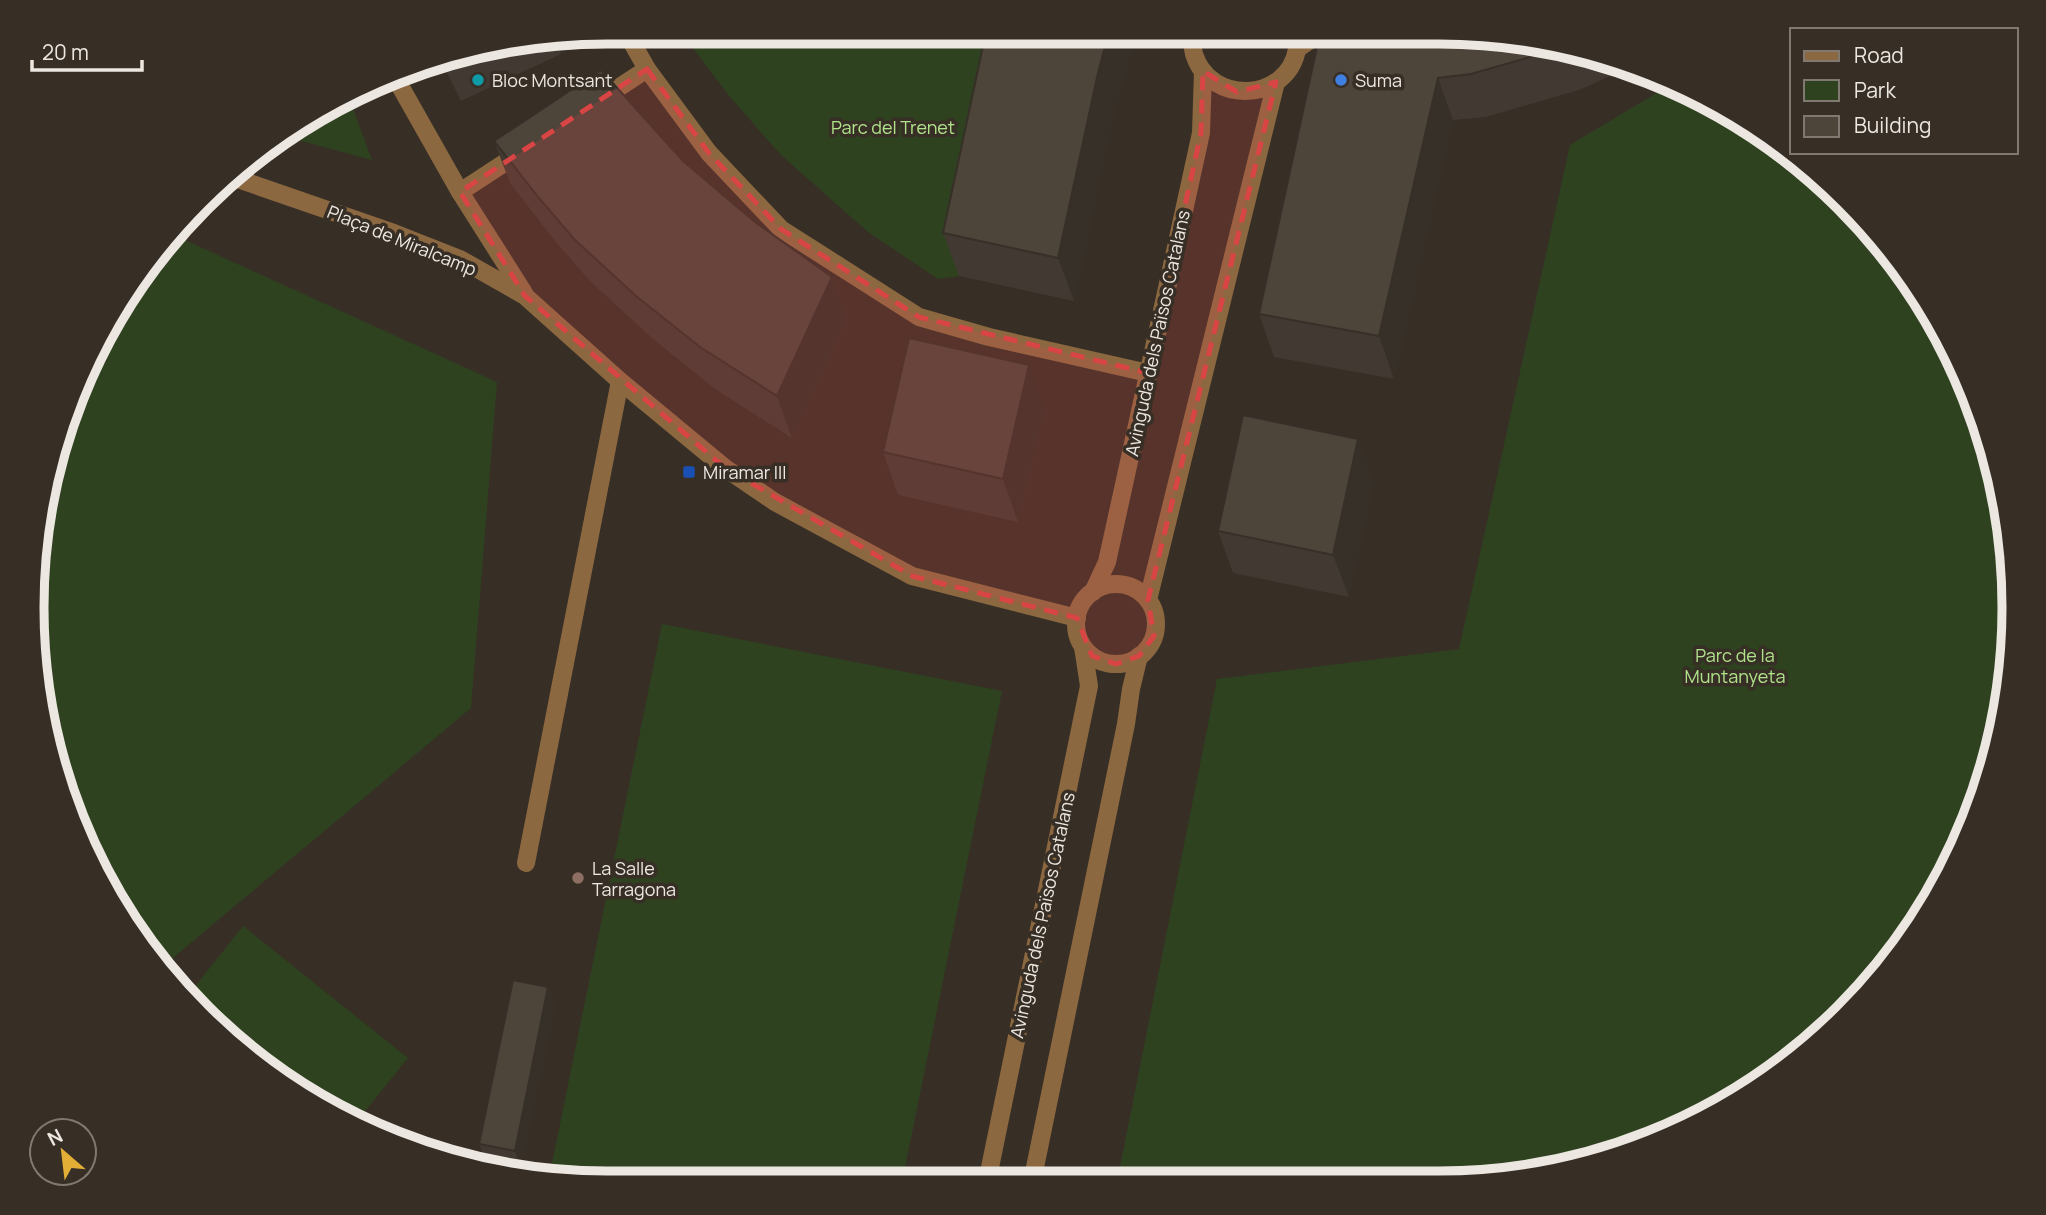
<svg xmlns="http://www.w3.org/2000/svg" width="2046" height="1215" font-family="Manrope,sans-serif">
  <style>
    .green { fill: #2e421f }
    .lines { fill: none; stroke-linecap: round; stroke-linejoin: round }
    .lane { stroke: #8c6841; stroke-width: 18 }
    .street { stroke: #8c6841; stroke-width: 18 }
    .wall { fill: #423a32 }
    .shaded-wall { fill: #363029 }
    .building { fill: #4d443a; stroke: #363029; stroke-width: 2 }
    .marked { fill: #d94544; fill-opacity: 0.2; stroke: #d94544; stroke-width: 5; stroke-dasharray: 14 9; stroke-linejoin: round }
    .culture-dot { fill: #0f9aa8; stroke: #372f26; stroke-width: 2.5 }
    .shop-dot { fill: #3f7fe0; stroke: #372f26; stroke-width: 2.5 }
    .transit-dot { fill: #1a4fb4; stroke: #372f26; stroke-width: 2.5 }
    .education-dot { fill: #8d6e63; stroke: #372f26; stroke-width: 2.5 }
    .labels { text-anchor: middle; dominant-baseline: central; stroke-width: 7; stroke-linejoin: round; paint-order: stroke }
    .poi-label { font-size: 18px; fill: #ece7e1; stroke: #372f26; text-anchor: start }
    .park-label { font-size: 18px; fill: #afe289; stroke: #372f26 }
    .street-label { font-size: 18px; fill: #ece7e1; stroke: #372f26 }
    .rim { fill: none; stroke: #ece7e1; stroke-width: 9 }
  </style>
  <rect width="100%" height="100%" fill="#372f26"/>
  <!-- green -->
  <g class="green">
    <polygon points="681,32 981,32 984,35 1005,59 959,276 938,279 868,232 781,155 730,97"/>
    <polygon points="1670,85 1759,129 1846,200 1918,288 1971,387 2004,496 2014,608 2003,720 1970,828 1917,928 1819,1040 1726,1107 1588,1164 1477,1182 1117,1182 1217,679 1459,649 1570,145"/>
    <polygon points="350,101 372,160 283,136"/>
    <polygon points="176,236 497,382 471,708 161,968 150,958 62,793 32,608 62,423 129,287"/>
    <polygon points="662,624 1002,691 902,1182 569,1182 549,1178"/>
    <polygon points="243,926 408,1058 357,1121 287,1086 189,994"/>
  </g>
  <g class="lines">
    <!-- lane -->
    <polyline class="lane" points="526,863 620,381"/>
    <!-- street -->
    <g class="street">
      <polyline points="626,32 647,69 709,153 781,229 919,317 989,337 1148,373"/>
      <path d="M1193,32C1193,39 1192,47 1194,54C1210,106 1288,102 1297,49C1298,44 1297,37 1297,33"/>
      <polyline points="1297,49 1320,33"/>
      <polyline points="395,77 460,192 524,293"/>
      <polyline points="597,102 647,69"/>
      <polyline points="232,177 394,233 460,259 525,296 620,381 725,468 775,502 912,576 1077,618"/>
      <polyline points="460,192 521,152"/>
      <circle cx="1116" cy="624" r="40"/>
      <polyline points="1093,592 1107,562 1201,133 1203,71"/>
      <polyline points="1148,600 1276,82"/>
      <polyline points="987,1182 1089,686 1083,647"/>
      <polyline points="1032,1182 1126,724 1131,689 1139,656"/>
    </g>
  </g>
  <!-- wall -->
  <g class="wall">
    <polygon points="981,32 1130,32 1134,43 1113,116 1074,301 959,276 943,233 985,36"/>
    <polygon points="1320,33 1477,33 1624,62 1631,66 1582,89 1486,117 1453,120 1394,379 1274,357 1259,314"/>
    <polygon points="556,40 561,54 461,101 440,59"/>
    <polygon points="494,141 683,161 755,222 832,277 847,319 792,438 715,389 652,338 590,281 555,241 510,183"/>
    <polygon points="1045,408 1018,522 898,495 883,452"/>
    <polygon points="1358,439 1373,482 1349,597 1233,573 1218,531"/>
    <polygon points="548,987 555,1004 521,1168 486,1161 479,1144"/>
  </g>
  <!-- shaded-wall -->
  <g class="shaded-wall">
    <polygon points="1109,32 1130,32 1134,43 1113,116 1074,301 1058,258 1098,73"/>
    <polygon points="1438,78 1453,120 1394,379 1379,336"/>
    <polygon points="832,277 847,319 792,438 777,396"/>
    <polygon points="1029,365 1045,408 1018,522 1003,479"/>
    <polygon points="1358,439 1373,482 1349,597 1333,555"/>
    <polygon points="548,987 555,1004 521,1168 515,1151"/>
  </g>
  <!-- building -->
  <g class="building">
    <polygon points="986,32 1109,32 1098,73 1058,258 943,233"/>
    <polygon points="1320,33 1477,33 1558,49 1471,74 1438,78 1379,336 1259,314"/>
    <polygon points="487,51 449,69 444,59"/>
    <polygon points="601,70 683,161 755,222 832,277 777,396 700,347 636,296 574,239 539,198 494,141"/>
    <polygon points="909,338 1029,365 1003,479 883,452"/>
    <polygon points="1243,415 1358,439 1333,555 1218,531"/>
    <polygon points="513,980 548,987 515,1151 479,1144"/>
  </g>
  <!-- marked area -->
  <path class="marked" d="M647,69L709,153L781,229L919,317L1148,373L1201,133L1203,71L1237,92L1276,82L1148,600L1154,636L1139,656L1116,664L1092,656L1077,618L912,576L725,468L525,296L460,192Z"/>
  <!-- markers -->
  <circle class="culture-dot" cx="478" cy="80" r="7"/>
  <circle class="shop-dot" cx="1341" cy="80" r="7"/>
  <rect class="transit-dot" x="682" y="465" width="14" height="14" rx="3.5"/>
  <circle class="education-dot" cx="578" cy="878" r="7"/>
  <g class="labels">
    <!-- poi labels -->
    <g class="poi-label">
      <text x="492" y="80">Bloc Montsant</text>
      <text x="1355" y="80">Suma</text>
      <text x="703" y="472">Miramar III</text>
      <text x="592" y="868">La Salle<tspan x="592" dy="21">Tarragona</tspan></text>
    </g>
    <!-- park labels -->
    <g class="park-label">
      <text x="893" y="127">Parc del Trenet</text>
      <text x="1735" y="655">Parc de la<tspan x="1735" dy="21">Muntanyeta</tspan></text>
    </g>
    <!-- street labels -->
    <g class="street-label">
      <text transform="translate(402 240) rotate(22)">Plaça de Miralcamp</text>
      <text transform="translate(1157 333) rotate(-78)">Avinguda dels Països Catalans</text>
      <text transform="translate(1042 915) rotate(-78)">Avinguda dels Països Catalans</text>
    </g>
  </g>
  <!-- crop -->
  <path d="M0 0H2046V1215H0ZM607 44H1439A563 563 0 0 1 2002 607V608A563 563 0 0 1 1439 1171H607A563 563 0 0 1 44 608V607A563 563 0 0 1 607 44Z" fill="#372f26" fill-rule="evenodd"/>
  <path class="rim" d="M607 44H1439A563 563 0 0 1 2002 607V608A563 563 0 0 1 1439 1171H607A563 563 0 0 1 44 608V607A563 563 0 0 1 607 44Z"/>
  <!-- legend -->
  <rect x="1790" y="28" width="228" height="126" fill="#372f26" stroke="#7f7971" stroke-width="2"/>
  <rect x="1804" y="51" width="35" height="10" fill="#8c6841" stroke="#7f7971" stroke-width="2"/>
  <text x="1854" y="63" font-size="21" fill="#ece7e1">Road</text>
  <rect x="1804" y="80" width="35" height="21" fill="#2e421f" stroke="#7f7971" stroke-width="2"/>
  <text x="1854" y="98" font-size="21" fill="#ece7e1">Park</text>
  <rect x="1804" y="116" width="35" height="21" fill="#4d443a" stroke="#7f7971" stroke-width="2"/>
  <text x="1854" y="133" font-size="21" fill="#ece7e1">Building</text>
  <!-- north arrow -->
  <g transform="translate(63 1152) rotate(332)"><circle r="33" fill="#372f26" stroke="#7f7971" stroke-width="2"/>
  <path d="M0-5L12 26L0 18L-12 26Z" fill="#e3ae35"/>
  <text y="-10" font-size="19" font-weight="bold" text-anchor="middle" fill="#ece7e1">N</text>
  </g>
  <!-- scale -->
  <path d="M32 60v10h110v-10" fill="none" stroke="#ece7e1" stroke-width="3.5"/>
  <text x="42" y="60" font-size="21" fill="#ece7e1" stroke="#372f26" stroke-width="5" paint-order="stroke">20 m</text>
</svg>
